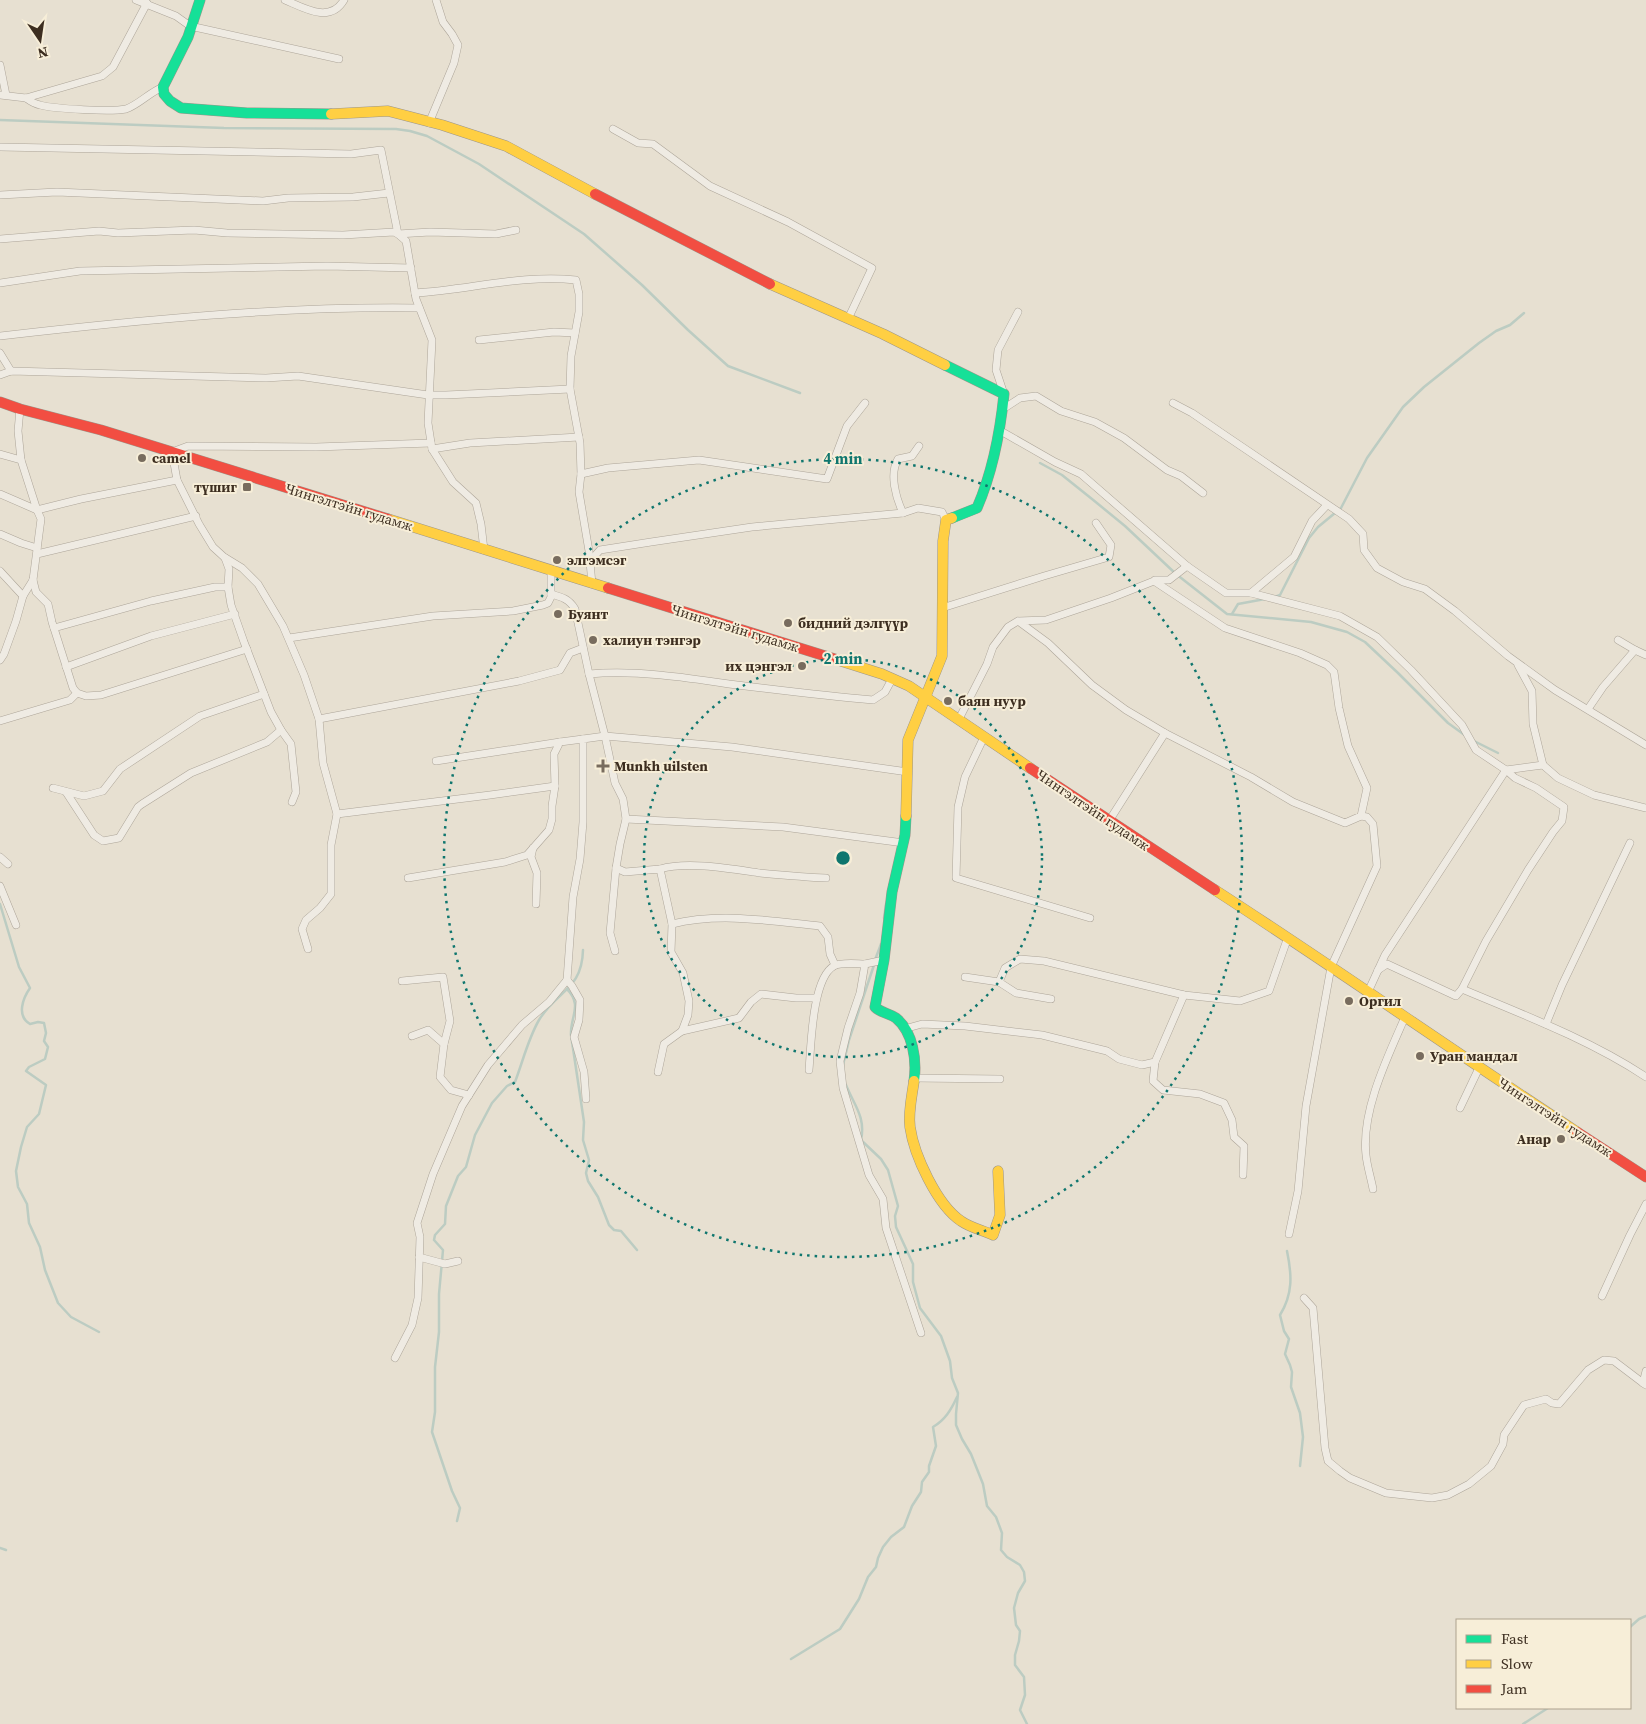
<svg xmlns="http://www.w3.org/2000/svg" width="1646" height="1724" font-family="'Source Serif 4',serif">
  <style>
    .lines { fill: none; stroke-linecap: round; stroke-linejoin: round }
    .stream { stroke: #bcccc2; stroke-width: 2.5 }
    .street-casing { stroke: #ada599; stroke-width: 8 }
    .fast-casing { stroke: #9c958a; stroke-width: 11 }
    .slow-casing { stroke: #9c958a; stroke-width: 11 }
    .jam-casing { stroke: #9c958a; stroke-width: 11 }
    .street { stroke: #efebe3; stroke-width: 7 }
    .fast { stroke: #16e098; stroke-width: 10 }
    .slow { stroke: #ffcf43; stroke-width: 10 }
    .jam { stroke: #f24e42; stroke-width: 10 }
    .ring { fill: none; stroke: #0f766e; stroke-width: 2.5; stroke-dasharray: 2.5 5 }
    .poi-dot { fill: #786c5e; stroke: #f7eed8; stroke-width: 2 }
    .labels { text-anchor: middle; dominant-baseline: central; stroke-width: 4; stroke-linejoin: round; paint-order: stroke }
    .poi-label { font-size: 14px; font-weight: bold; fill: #3d2e20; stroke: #f7eed8; text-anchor: start }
    .street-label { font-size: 14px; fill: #3d2e20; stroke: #f7eed8 }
    .centre { fill: #0f766e; stroke: #f7eed8; stroke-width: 2.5 }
    .ring-label { font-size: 15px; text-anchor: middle; font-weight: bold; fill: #0f766e; stroke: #f7eed8; stroke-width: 4; stroke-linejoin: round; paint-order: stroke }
  </style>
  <rect width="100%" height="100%" fill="#e7e0d1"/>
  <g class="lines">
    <!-- stream -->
    <g class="stream">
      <polyline points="0,120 224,128 396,129 410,131 427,136 479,164 584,234 642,285 688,330 728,366 800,393"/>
      <polyline points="1040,463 1062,475 1092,499 1125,526 1176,574 1227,614 1311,622 1347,632 1365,642 1398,673 1448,723 1466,736"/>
      <polyline points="1275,597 1280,595 1309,538 1318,527 1341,508 1367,458 1403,407 1424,387 1479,343 1496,331 1510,325 1524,313"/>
      <polyline points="1232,614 1238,604 1265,599"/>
      <polyline points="1474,741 1498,753"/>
      <path d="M0,904L19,967L30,988C23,998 16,1016 30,1024L38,1022L44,1023L46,1033L44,1041L48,1047L45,1059L29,1067L26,1071L46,1085L39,1114L27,1127L21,1147L16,1171L18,1187L27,1204L29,1223L40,1247L45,1270L58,1303L71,1317L99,1332"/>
      <polyline points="884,918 886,904"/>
      <polyline points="875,960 881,944"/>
      <path d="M567,989C583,1005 570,1017 571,1035L584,1122L583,1140L589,1160L586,1173L588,1181L598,1197L609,1225L614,1230L621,1231L637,1250"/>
      <polyline points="843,1065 849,1040 874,965"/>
      <path d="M846,1085C854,1105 866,1117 861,1140L881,1159L888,1170L898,1206L895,1216L896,1227L913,1264V1282L920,1308L941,1336L950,1361L952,1378L958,1393L956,1414V1425L962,1439L971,1454L983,1484L987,1506L996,1517L1002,1533L1001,1550L1007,1557L1020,1565L1024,1572L1025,1581L1018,1593L1014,1608L1016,1625L1020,1631L1019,1641L1015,1655V1665L1024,1677L1025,1695L1020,1710L1027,1724"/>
      <path d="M1287,1251C1292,1275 1293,1294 1280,1315L1284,1331L1289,1339L1285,1354L1290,1365L1292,1372L1291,1387L1300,1413L1303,1437L1300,1466"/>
      <path d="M457,1521L460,1508L452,1491L432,1432L435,1412V1367L439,1332V1294L443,1250L434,1240L435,1235L445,1224L446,1206L458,1176L466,1167L475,1135L492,1103L507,1086L515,1082C523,1061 528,1039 539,1020C557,990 582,990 583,950"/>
      <polyline points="0,1548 6,1550"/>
      <polyline points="1630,1627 1639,1619 1646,1616"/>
      <path d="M791,1659L840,1629L859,1599L868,1577L876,1567L878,1558L883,1547L891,1537L904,1527L912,1506L921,1492L922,1482L929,1472V1466L936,1446L933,1427C945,1420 951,1410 957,1397"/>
      <polyline points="1523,1724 1548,1708"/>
    </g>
    <defs>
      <g id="street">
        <polyline points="136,0 176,16 190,26 339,59"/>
        <path d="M285,0C304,8 330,24 344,0"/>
        <polyline points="0,65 6,95"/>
        <polyline points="0,95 26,98 102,76 113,67 147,3"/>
        <path d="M26,98C30,101 35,104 40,105C55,109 112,112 126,109C138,105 150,92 163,87"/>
        <polyline points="429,123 454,63 458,45 452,34 443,22 436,0"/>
        <polyline points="613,129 638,143 653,144 710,186 788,222 872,268 848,319"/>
        <polyline points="0,147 351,154 381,150 398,234 406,241 416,299 432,340 428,423 432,449 453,482 476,503 481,524 484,550"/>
        <polyline points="0,195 57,192 263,201 288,198 353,197 389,193"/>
        <polyline points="0,239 99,231 118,233 194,230 227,233 343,235 394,232 398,234 430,232 496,234 516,230"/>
        <polyline points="0,283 80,271 327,266 411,268"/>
        <path d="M415,293C469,290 522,274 576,280L579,294V312L571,356L570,389L580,443L581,474L579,492L589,551L592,584"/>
        <path d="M0,336C139,320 280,306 419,308"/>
        <polyline points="479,340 554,332 575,333"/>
        <polyline points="0,353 11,371"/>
        <polyline points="0,375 11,371 266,378 298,376 428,395 446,395 570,389"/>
        <polyline points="1004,394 996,370 998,350 1018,312"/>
        <polyline points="1173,403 1192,413 1349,519 1363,534 1364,550 1377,568 1403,582 1425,589 1455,611 1508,656 1555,690 1646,745"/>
        <polyline points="1003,409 1020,398 1036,396 1061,411 1095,422 1124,438 1167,470 1181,476 1203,493"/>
        <polyline points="999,430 1055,462 1081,474 1187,566"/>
        <path d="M919,446L912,456L898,459C889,474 896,498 903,513L918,508L942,512L946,520"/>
        <polyline points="432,449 470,443 579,437"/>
        <polyline points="0,454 21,460"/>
        <polyline points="581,474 608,468 699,460 827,479 847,426 865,403"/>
        <polyline points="0,494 37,510 81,499 177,480"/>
        <polyline points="0,534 21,543 37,548"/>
        <polyline points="37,554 196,516"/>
        <polyline points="225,558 229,569 228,587 231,605 244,642 271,712 281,730 291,744 296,792 292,802"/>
        <polyline points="590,561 600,550 651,542 752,527 903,513"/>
        <polyline points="0,571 23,596"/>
        <polyline points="33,580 36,592 48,604 52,622 73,688 77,693 86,696 101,695 247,649"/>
        <polyline points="1155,580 1169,580 1187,566 1226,593 1251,593 1294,557 1312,521 1327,505"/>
        <polyline points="1251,593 1340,616 1377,637 1411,670 1462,725 1476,750 1506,770 1515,778 1536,788 1564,807 1562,821 1553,832 1528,870 1486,941 1462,989"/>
        <path d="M551,594C562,597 569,599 575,609L589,674L605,736L615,783L623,799L626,819L620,844L616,868L625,872L660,869L672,924L671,952L683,973L689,1001L688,1015L682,1031"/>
        <polyline points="942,608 1044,576 1109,557 1111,545 1096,523"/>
        <polyline points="54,628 151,601 215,587 228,587"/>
        <polyline points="289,638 433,616 513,611 543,605 548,603 551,597 551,571"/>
        <polyline points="1618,640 1635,650"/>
        <polyline points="0,660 4,654 16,621 23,596 33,580 41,519 37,510 21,460 18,431 20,409"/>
        <polyline points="1518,665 1532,691 1533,724 1543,765 1558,778 1594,795 1646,808"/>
        <polyline points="66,667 151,636 235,614"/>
        <path d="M589,674C635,670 683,677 729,684C777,690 825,696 873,700L885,692L892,679"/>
        <polyline points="1588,709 1603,687 1635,650 1646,655"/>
        <polyline points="319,719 519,681 560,670 570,653 583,648"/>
        <polyline points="959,719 987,664 993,647 1008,627 1018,621 1046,620 1111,598 1154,581 1225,628 1300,653 1327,665 1334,672 1339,708 1348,746 1367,788 1361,816 1345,823 1293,802 1251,777 1165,733 1126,710 1092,685 1048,643 1018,621"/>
        <polyline points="0,721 70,700 77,693"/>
        <polyline points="984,737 965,777 958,807 956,878 1090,918"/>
        <polyline points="436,761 560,742"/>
        <polyline points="53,788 84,796 103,791 120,769 200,716 264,694"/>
        <polyline points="66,792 94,835 103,841 119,838 138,807 142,804 191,773 267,742 281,730"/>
        <polyline points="337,814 490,795 555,786"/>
        <polyline points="626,819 783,827 904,843"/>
        <polyline points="1109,821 1165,733"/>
        <polyline points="533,848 531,857 537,873 536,904"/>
        <polyline points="0,857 8,864"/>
        <path d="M660,869C688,861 732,869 760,873C782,875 804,877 826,878"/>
        <polyline points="408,878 505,862 527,855 549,830 552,819 552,806 555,786 554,754 560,742 583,739"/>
        <polyline points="0,886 16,925"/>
        <path d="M672,924C720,912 771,921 820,926L828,937L830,954L835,965"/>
        <polyline points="308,949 302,929 306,920 320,908 331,894 331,845 337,814 323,763 319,719 304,675 283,626 258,584 242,568 224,557 213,547 199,524 177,480 172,452 188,446 316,447 431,443"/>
        <polyline points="615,951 610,933 616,868"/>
        <polyline points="884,960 865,964 860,993 848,1028 840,1061 843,1088 869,1175 883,1199 886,1228 921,1333"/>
        <path d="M1378,970L1387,964L1456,996L1462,989C1524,1015 1590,1040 1646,1077"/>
        <polyline points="965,977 999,982 1016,993 1051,999"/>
        <polyline points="567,980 572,986 580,1000 579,1020 574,1037 584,1072 586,1099"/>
        <polyline points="402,981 443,977 450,1021 444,1044"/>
        <polyline points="999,982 1005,968 1020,959 1044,961 1184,995 1240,1001 1269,991 1288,937"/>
        <polyline points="1368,992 1385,955 1506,770 1543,765"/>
        <polyline points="1184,995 1155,1062 1153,1081 1163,1090 1200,1094 1224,1103 1232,1120 1234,1137 1244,1146 1243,1175"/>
        <polyline points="1546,1024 1562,985 1630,843"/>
        <polyline points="904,1029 922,1024 965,1026 1042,1035 1107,1051 1119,1059 1142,1065 1155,1062"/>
        <polyline points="412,1036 428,1030 444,1044 440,1077 451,1090 469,1095"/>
        <path d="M809,1070C811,1047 812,978 834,966C841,962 857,964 865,964"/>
        <polyline points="658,1072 664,1044 682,1031 739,1018 751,1002 761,994 796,998 816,998"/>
        <polyline points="914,1078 1000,1079"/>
        <polyline points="1460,1108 1479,1068"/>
        <path d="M1373,1189C1371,1178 1367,1166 1366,1155C1361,1111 1388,1056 1405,1017"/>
        <polyline points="1289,1234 1298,1191 1306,1106 1331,967 1377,866 1373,824 1367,817 1361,816"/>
        <polyline points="419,1257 445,1264 458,1261"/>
        <polyline points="1602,1296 1630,1235 1646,1204"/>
        <polyline points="1304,1298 1313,1308 1325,1448 1328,1461 1340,1471 1350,1478 1386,1493 1432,1498 1448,1495 1469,1484 1491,1466 1503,1444 1504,1435 1524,1405 1546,1399 1552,1403 1559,1404 1588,1370 1604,1360 1614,1361 1643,1383"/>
        <polyline points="395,1358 412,1325 418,1298 420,1237 417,1223 433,1174 462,1106 488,1065 522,1025 549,1002 567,980 573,897 580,859 583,822 583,739 605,736 732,747 908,772"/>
        <polyline points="1646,1385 1643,1383 1646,1371"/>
      </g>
      <g id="fast">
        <polyline points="200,0 188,37 163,87 164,94 170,101 181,108 247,113 331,114"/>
        <path d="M945,365L1004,394C1000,434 993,471 977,508L952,518"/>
        <path d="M906,816L905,835L892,892L884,960L875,1007C881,1013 889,1013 896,1018C913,1032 917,1060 914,1081"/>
      </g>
      <g id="slow">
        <polyline points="331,114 388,111 442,125 506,146 595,194"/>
        <polyline points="770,284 883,334 945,365"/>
        <polyline points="388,519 608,588"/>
        <polyline points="838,660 882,674 909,686 1030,768"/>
        <polyline points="906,816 908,740 942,656 943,541 946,520 952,518"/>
        <path d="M1215,890C1337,969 1456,1053 1577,1132"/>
        <path d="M914,1081C912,1096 908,1112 910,1127C914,1155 937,1205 961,1221C971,1228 982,1230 993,1235L1000,1215L998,1171"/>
      </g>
      <g id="jam">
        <polyline points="595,194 770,284"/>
        <polyline points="0,402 20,409 101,430 388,519"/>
        <polyline points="608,588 838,660"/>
        <polyline points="1030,768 1215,890"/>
        <polyline points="1577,1132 1646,1177"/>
      </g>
    </defs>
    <!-- street casing -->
    <use href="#street" class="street-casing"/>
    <!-- fast casing -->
    <use href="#fast" class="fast-casing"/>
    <!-- slow casing -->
    <use href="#slow" class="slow-casing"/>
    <!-- jam casing -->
    <use href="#jam" class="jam-casing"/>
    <!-- street -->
    <use href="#street" class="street"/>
    <!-- fast -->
    <use href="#fast" class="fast"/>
    <!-- slow -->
    <use href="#slow" class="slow"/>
    <!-- jam -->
    <use href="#jam" class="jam"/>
  </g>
  <!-- distance rings -->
  <g class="ring">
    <circle cx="843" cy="858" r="199"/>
    <circle cx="843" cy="858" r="399"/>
  </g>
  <!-- markers -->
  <g class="poi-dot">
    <circle cx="142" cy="458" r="5"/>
    <rect x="242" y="482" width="10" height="10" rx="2.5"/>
    <circle cx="557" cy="560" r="5"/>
    <circle cx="558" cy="614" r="5"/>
    <circle cx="788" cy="623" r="5"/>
    <circle cx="593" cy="640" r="5"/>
    <circle cx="802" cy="666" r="5"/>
    <circle cx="948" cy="701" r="5"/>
    <path d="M600.5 758.5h5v5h5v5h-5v5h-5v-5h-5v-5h5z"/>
    <circle cx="1349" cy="1001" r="5"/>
    <circle cx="1420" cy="1056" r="5"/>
    <circle cx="1561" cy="1139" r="5"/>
  </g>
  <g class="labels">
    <!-- poi labels -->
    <g class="poi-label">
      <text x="152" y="458">camel</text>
      <text x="237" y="487" text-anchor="end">түшиг</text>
      <text x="567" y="560">элгэмсэг</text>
      <text x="568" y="614">Буянт</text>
      <text x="798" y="623">бидний дэлгүүр</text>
      <text x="603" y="640">халиун тэнгэр</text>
      <text x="792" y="666" text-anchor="end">их цэнгэл</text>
      <text x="958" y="701">баян нуур</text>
      <text x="614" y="766">Munkh uilsten</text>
      <text x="1359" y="1001">Оргил</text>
      <text x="1430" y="1056">Уран мандал</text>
      <text x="1551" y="1139" text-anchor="end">Анар</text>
    </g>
    <!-- street labels -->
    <g class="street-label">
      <text transform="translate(349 507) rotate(17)">Чингэлтэйн гудамж</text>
      <text transform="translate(735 628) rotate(17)">Чингэлтэйн гудамж</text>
      <text transform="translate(1093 810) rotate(34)">Чингэлтэйн гудамж</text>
      <text transform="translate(1555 1117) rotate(33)">Чингэлтэйн гудамж</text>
    </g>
  </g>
  <circle cx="843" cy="858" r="8" class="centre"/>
  <g class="ring-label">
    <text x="843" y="464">4 min</text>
    <text x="843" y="664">2 min</text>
  </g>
  <!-- legend -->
  <rect x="1456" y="1619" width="175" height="90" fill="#f7eed8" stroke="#ada18e"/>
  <rect x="1466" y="1635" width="25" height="8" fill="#16e098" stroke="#ada18e"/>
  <text x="1501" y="1644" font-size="15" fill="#3d2e20">Fast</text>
  <rect x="1466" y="1660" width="25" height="8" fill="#ffcf43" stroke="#ada18e"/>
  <text x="1501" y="1669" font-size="15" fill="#3d2e20">Slow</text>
  <rect x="1466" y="1685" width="25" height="8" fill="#f24e42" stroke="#ada18e"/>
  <text x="1501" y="1694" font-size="15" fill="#3d2e20">Jam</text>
  <!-- north arrow -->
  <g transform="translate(40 40) rotate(167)" stroke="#f7eed8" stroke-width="4" paint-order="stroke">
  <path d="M0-4L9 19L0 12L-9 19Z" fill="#3d2e20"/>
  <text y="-8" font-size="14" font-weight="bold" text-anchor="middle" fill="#3d2e20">N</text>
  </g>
</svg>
